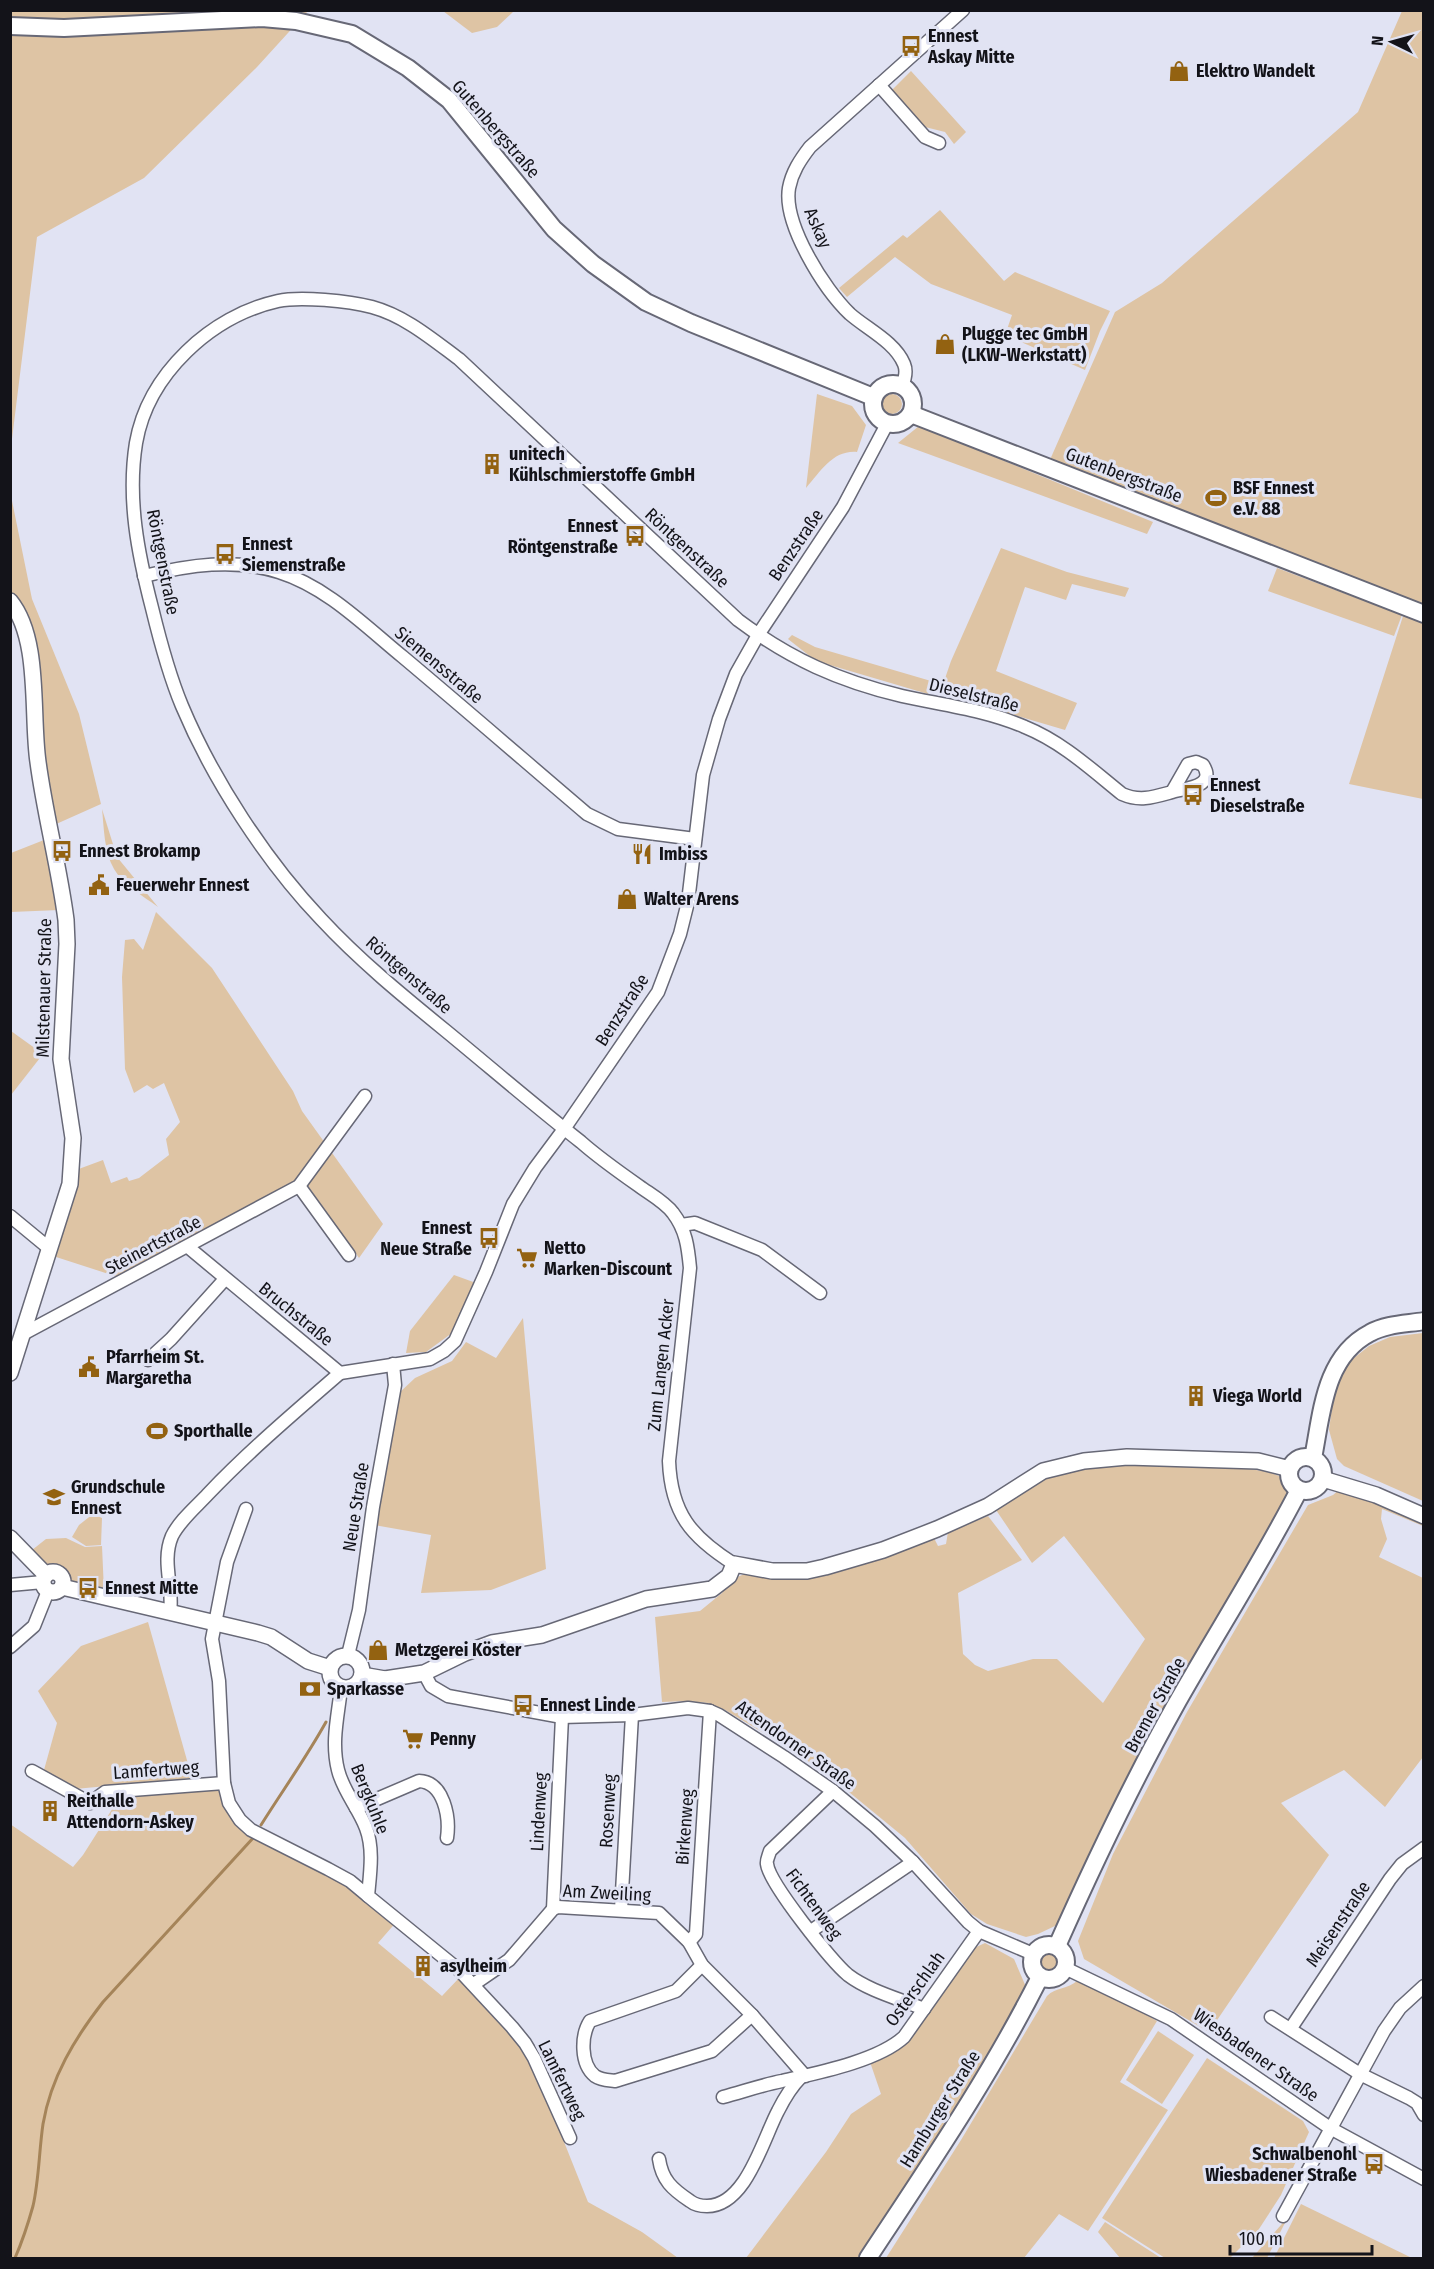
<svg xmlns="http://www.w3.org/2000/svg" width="1434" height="2269" font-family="'Fira Sans Condensed',sans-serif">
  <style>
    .green { fill: #dec4a4 }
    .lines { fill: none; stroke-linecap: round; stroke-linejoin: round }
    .stream { stroke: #a58459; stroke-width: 3 }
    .minor-casing { stroke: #676876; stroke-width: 15 }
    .tertiary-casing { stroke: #676876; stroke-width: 18 }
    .secondary-casing { stroke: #676876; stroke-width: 20 }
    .minor { stroke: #fff; stroke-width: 12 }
    .tertiary { stroke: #fff; stroke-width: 15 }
    .secondary { stroke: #fff; stroke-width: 16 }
    .labels { text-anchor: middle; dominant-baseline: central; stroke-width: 6; stroke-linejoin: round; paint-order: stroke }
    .poi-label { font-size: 18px; font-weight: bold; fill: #131319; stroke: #e1e3f3; text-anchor: start }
    .street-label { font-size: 18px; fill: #131319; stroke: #e1e3f3 }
  </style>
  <rect width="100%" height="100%" fill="#e1e3f3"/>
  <!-- green -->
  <g class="green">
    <polygon points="11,11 308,11 257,67 144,178 37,237 11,447"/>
    <polygon points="443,11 514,11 497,27 472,33"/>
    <polygon points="1402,11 1423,11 1423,799 1349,784 1404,613 1253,557 1175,516 1049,462 1115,312 1162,283 1358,112"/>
    <polygon points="911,71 966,132 954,144 945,132 925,127 891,91"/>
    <polygon points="940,210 1004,281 1015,272 1110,311 1100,331 1085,370 1005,335 1012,315 931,284 895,257 847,297 839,288 903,235 907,238"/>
    <circle cx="892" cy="404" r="10"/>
    <path d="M817,394L852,406L866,425L857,452C833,450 821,471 806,488Z"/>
    <polygon points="919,426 1153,522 1147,534 898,443"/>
    <polygon points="10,491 32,599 79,714 101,804 54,825 40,727 11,595"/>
    <polygon points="1001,548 1067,572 1129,588 1125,597 1072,584 1066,600 1025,587 996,671 1077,703 1065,730 940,693 951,661"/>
    <polygon points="1277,568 1402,615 1394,636 1268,591"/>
    <polygon points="792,635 815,647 931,681 928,694 816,661 788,639"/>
    <path d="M102,809L117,857L158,907C143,896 123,885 114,869C104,852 104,828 102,809Z"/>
    <polygon points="44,840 59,910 11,912 11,853"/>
    <polygon points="156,912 212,968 293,1091 302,1111 383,1224 359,1258 301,1176 293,1184 121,1278 53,1256 76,1170 103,1160 111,1183 127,1177 129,1181 139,1178 169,1155 166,1139 180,1122 164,1083 153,1089 147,1085 134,1093 125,1069 122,977 125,940 134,939 143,950"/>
    <polygon points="11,1031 43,1054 11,1095"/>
    <polygon points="454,1275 476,1283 452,1333 426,1352 406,1353 410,1331"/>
    <polygon points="523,1318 546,1569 491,1590 421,1593 431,1535 374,1525 398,1394 415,1378 452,1361 466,1342 496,1358"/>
    <polygon points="1423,1333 1423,1501 1344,1466 1337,1459 1329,1430 1334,1392 1344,1366 1369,1346 1390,1337"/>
    <path d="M1129,1463C1154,1464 1268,1464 1282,1478C1292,1489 1284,1506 1280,1518L1057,1925L1038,1934L1026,1937L987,1924L971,1914L905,1838L827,1774L787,1747L725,1710L708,1703L687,1701L662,1702L655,1617L700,1611L722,1593L730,1580L747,1573L780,1577L934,1538L938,1546L946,1544L948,1532L988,1516L1022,1560L958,1593L963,1654L975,1665L988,1671L1033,1659H1057L1103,1703L1145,1639L1064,1536L1032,1563L996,1510L1047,1476L1085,1466Z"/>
    <polygon points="1340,1489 1423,1521 1423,1526 1382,1509 1381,1519 1387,1539 1379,1557 1423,1578 1423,1757 1385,1807 1344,1770 1281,1803 1329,1855 1209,2032 1084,1959 1078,1941 1113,1854 1187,1712 1308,1505 1333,1495"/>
    <polygon points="93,1514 102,1518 101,1545 86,1546 72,1537 79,1525"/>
    <path d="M66,1538L85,1547L102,1546L104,1591L71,1583C60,1564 59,1573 43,1566C38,1563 32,1558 27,1554L46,1539Z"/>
    <polygon points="148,1622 192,1778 75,1789 44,1770 57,1723 38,1691 81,1646"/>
    <polygon points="219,1787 243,1830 344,1880 398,1920 378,1943 442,1996 460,1977 509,2027 531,2059 588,2202 642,2232 678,2258 11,2258 10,1824 73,1867 83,1855 123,1792"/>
    <polygon points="985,1943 1014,1959 1026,1987 959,2112 860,2258 746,2258 826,2152 851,2114 881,2094 870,2062 899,2049 972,1949"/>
    <circle cx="1048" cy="1961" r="10"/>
    <path d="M1077,1981L1126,2003L1157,2021L1120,2082L1168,2110L1088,2231L1059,2214L1024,2258H886L961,2140L1047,1996C1056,1987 1068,1989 1077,1981Z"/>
    <polygon points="1158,2031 1194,2055 1162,2104 1126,2080"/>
    <polygon points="1207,2058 1303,2121 1309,2132 1281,2195 1259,2229 1230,2258 1165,2258 1102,2218"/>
    <polygon points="1301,2204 1412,2258 1274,2258"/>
    <polygon points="1288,2217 1267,2258 1252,2258"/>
    <polygon points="1105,2222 1161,2258 1120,2258 1098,2232"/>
  </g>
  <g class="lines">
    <!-- stream -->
    <g class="stream">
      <path d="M261,1825C283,1790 306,1758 326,1722"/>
      <path d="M15,2258C22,2242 28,2224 33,2206C39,2180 39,2151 43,2124C51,2077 75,2038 103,2002L254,1837"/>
    </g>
    <defs>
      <g id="minor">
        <polyline points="879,85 925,137 939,143"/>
        <path d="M902,386C905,379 907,371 904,364C895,342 867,329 850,314C824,289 783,224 789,188C792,172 800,160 810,147L963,10"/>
        <path d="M144,576C189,565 234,558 279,572C327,587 365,626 403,657C465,709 526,762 587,814L618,829L695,839"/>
        <polyline points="299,1186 349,1255"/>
        <polyline points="10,1216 50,1249"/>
        <polyline points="681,1225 695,1223 762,1250 820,1293"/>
        <polyline points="188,1247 340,1373 430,1359 444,1351 455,1341 486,1272 513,1204 535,1168 564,1129 658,992 680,934 688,902 703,775 719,719 736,674 758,635 843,507 887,424"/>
        <polyline points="23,1334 299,1186 365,1096"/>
        <polyline points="148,1360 171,1339 225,1279"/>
        <polyline points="246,1509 227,1562 212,1639 219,1681 224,1783 229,1803 240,1820 251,1830 328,1869 350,1881 368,1896"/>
        <path d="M734,1564C691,1537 671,1513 669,1461L690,1268C688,1247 686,1230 673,1213C665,1202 650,1194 639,1186C619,1172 599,1158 581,1142C535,1106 491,1068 446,1031C403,996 359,960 321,919C266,861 213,780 182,706C169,675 160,641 152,608C138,554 127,499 136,443C148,374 211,316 278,301C300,296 349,301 372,307C405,316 432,339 459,359L738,620C790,659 839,681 902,696C943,705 986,710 1025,727C1062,742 1091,769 1122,794C1140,802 1154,797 1172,792C1185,788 1217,787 1203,765L1196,762L1188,764L1172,792"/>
        <polyline points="10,1585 43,1582"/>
        <path d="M170,1613C174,1587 161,1562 172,1536C180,1520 196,1507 208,1494C249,1451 295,1412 340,1373"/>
        <polyline points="10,1647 34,1626 48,1591"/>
        <polyline points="348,1655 359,1610 373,1507 395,1385 393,1364"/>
        <polyline points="424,1673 431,1686 448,1696 562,1717 632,1715 688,1708 710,1711 719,1715 784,1757 833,1791 875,1826 913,1862 968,1922 979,1931 1033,1954"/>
        <path d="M341,1688C338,1716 331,1742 338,1770C343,1791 358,1807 366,1828C374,1849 370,1874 368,1896L459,1970L512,2027L525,2043L534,2058L570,2138"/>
        <polyline points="32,1771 90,1803 105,1792 224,1783"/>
        <path d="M833,1791L770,1851C769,1855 766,1861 767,1864C769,1883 832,1962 848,1975C869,1991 900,1999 924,2009"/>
        <path d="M356,1808L419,1781C444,1782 450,1817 447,1838"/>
        <polyline points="553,1909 562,1717"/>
        <polyline points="621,1910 632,1715"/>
        <polyline points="811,1931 913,1862"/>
        <polyline points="689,1942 696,1934 710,1711"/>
        <path d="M702,1965L676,1991L590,2021C581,2035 580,2064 595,2076C601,2080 607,2080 615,2081L712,2051L752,2015"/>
        <polyline points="1065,1968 1171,2019 1330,2128 1424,2179"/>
        <polyline points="474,1984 509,1960 553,1909 558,1907 659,1913 689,1942 702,1965 752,2015 805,2076"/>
        <polyline points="1271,2017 1360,2074 1409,2098 1417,2103 1424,2115"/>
        <polyline points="1291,2028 1390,1879 1402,1864 1424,1848"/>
        <path d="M723,2097C742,2092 762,2085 782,2081C817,2073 878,2061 904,2037L979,1931"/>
        <path d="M659,2159C662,2180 672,2189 690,2201C695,2205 700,2206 707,2206C746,2206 763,2139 778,2111C784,2099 791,2087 801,2077"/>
        <polyline points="1283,2216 1384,2031 1400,2008 1424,1986"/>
      </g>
      <g id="tertiary">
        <path d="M10,601C41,639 31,714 38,762C45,815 59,866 66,920L67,944L61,1059L73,1138L70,1184L10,1373"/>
        <polyline points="1323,1479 1376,1495 1424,1516"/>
        <polyline points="10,1538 46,1575"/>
        <circle cx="53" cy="1582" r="10"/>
        <polyline points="62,1587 258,1633 271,1637 308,1661 330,1668"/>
        <circle cx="346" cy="1672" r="16"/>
        <polyline points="362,1675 385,1679 424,1673 465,1653 492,1643 542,1635 646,1599 712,1589 729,1576 734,1564 772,1571 807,1571 825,1567 883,1550 937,1529 988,1506 1043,1471 1084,1461 1127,1457 1258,1461 1290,1469"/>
      </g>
      <g id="secondary">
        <polyline points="10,26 64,28 262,18 296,21 352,34 408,68 449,100 554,229 593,264 646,302 691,323 873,397"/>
        <circle cx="893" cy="404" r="20"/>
        <polyline points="911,414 1424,614"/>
        <circle cx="1306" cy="1474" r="17"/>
        <path d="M1313,1458C1322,1413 1324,1357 1370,1333C1386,1324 1406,1324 1424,1321"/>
        <circle cx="1049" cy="1962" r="17"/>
        <path d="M1057,1946C1093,1865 1131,1785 1174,1708C1215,1635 1261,1564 1299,1490"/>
        <path d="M868,2258C928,2167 991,2075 1040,1977"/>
      </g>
    </defs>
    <!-- minor casing -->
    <use href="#minor" class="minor-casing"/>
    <!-- tertiary casing -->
    <use href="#tertiary" class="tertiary-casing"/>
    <!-- secondary casing -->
    <use href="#secondary" class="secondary-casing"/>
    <!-- minor -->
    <use href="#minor" class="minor"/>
    <!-- tertiary -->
    <use href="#tertiary" class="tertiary"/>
    <!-- secondary -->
    <use href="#secondary" class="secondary"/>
  </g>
  <!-- icons -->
  <defs>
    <symbol id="bus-bare" viewBox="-9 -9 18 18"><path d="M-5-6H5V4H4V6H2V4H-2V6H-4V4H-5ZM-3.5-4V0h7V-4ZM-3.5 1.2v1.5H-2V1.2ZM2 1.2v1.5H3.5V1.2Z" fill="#936211" stroke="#e1e3f3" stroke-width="2.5" paint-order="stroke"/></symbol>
    <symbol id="shop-bare" viewBox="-9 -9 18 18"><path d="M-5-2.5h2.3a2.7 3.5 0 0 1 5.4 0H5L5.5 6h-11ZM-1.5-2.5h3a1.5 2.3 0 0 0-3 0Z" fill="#936211" stroke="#e1e3f3" stroke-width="2.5" paint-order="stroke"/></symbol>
    <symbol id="building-bare" viewBox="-9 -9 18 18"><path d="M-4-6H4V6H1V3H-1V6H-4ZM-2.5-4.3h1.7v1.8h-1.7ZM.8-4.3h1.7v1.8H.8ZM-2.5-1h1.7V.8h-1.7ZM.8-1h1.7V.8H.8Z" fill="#936211" stroke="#e1e3f3" stroke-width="2.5" paint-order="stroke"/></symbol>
    <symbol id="stadium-bare" viewBox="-9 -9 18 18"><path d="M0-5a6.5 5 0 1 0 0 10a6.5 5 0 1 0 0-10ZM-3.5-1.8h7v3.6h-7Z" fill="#936211" stroke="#e1e3f3" stroke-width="2.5" paint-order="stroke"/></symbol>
    <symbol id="restaurant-bare" viewBox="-9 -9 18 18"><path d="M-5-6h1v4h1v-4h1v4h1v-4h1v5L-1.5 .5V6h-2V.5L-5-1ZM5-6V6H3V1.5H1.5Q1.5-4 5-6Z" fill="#936211" stroke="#e1e3f3" stroke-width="2.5" paint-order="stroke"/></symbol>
    <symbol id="civic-bare" viewBox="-9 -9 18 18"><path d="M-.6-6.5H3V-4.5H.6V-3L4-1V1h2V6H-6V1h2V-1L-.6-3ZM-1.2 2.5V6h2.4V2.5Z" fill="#936211" stroke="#e1e3f3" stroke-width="2.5" paint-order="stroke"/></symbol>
    <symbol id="supermarket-bare" viewBox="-9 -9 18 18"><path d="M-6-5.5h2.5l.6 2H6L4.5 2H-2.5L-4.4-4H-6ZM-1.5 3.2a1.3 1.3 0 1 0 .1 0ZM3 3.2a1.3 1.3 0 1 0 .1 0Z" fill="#936211" stroke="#e1e3f3" stroke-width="2.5" paint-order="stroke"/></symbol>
    <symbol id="school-bare" viewBox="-9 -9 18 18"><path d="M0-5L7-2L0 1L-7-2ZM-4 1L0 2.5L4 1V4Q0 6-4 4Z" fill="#936211" stroke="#e1e3f3" stroke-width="2.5" paint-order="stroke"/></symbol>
    <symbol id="bank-bare" viewBox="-9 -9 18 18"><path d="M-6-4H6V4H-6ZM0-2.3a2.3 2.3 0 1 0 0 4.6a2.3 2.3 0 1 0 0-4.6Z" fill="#936211" stroke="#e1e3f3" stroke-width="2.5" paint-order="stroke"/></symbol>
  </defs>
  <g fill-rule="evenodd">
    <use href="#bus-bare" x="896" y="31" width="30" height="30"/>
    <use href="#shop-bare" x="1164" y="56" width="30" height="30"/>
    <use href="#shop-bare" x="930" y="329" width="30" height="30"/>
    <use href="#building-bare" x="477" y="449" width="30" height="30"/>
    <use href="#stadium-bare" x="1201" y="483" width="30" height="30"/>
    <use href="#bus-bare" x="620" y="521" width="30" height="30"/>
    <use href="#bus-bare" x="210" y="539" width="30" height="30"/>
    <use href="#bus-bare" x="1178" y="780" width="30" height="30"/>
    <use href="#bus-bare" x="47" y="836" width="30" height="30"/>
    <use href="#restaurant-bare" x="627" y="839" width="30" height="30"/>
    <use href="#civic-bare" x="84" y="870" width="30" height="30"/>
    <use href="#shop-bare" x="612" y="884" width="30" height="30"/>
    <use href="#bus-bare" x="474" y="1223" width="30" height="30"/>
    <use href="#supermarket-bare" x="512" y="1243" width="30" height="30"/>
    <use href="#civic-bare" x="74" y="1352" width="30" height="30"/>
    <use href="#building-bare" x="1181" y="1381" width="30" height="30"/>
    <use href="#stadium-bare" x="142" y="1416" width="30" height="30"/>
    <use href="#school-bare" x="39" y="1482" width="30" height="30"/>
    <use href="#bus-bare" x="73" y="1573" width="30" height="30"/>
    <use href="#shop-bare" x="363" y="1635" width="30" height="30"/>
    <use href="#bank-bare" x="295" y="1674" width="30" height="30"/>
    <use href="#bus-bare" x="508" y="1690" width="30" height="30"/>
    <use href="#supermarket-bare" x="398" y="1724" width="30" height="30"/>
    <use href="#building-bare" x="35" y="1796" width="30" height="30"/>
    <use href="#building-bare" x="408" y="1951" width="30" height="30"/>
    <use href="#bus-bare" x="1359" y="2149" width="30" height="30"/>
  </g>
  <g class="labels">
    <!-- poi labels -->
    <g class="poi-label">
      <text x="928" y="36">Ennest<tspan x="928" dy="21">Askay Mitte</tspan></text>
      <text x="1196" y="71">Elektro Wandelt</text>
      <text x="962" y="334">Plugge tec GmbH<tspan x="962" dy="21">(LKW-Werkstatt)</tspan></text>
      <text x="509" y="454">unitech<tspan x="509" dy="21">Kühlschmierstoffe GmbH</tspan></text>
      <text x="1233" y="488">BSF Ennest<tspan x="1233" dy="21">e.V. 88</tspan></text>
      <text x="618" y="526" text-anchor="end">Ennest<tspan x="618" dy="21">Röntgenstraße</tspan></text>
      <text x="242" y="544">Ennest<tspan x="242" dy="21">Siemenstraße</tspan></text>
      <text x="1210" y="785">Ennest<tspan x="1210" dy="21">Dieselstraße</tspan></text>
      <text x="79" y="851">Ennest Brokamp</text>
      <text x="659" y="854">Imbiss</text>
      <text x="116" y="885">Feuerwehr Ennest</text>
      <text x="644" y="899">Walter Arens</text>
      <text x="472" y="1228" text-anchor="end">Ennest<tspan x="472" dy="21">Neue Straße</tspan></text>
      <text x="544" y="1248">Netto<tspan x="544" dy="21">Marken-Discount</tspan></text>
      <text x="106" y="1357">Pfarrheim St.<tspan x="106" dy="21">Margaretha</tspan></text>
      <text x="1213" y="1396">Viega World</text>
      <text x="174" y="1431">Sporthalle</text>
      <text x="71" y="1487">Grundschule<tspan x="71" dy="21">Ennest</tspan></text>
      <text x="105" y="1588">Ennest Mitte</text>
      <text x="395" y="1650">Metzgerei Köster</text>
      <text x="327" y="1689">Sparkasse</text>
      <text x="540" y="1705">Ennest Linde</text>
      <text x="430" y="1739">Penny</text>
      <text x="67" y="1801">Reithalle<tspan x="67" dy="21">Attendorn-Askey</tspan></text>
      <text x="440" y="1966">asylheim</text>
      <text x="1357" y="2154" text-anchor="end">Schwalbenohl<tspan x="1357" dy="21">Wiesbadener Straße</tspan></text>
    </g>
    <!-- street labels -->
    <g class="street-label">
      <text transform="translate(496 129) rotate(49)">Gutenbergstraße</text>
      <text transform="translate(818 228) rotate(66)">Askay</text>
      <text transform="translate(1124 475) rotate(21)">Gutenbergstraße</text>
      <text transform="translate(796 545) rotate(-56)">Benzstraße</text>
      <text transform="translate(687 548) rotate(43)">Röntgenstraße</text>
      <text transform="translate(163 562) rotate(79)">Röntgenstraße</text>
      <text transform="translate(439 665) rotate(40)">Siemensstraße</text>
      <text transform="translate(974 695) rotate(14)">Dieselstraße</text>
      <text transform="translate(409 975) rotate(41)">Röntgenstraße</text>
      <text transform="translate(44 988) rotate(-89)">Milstenauer Straße</text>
      <text transform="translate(622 1010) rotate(-57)">Benzstraße</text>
      <text transform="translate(153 1245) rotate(-28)">Steinertstraße</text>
      <text transform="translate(296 1314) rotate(39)">Bruchstraße</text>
      <text transform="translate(661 1365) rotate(-84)">Zum Langen Acker</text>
      <text transform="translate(356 1507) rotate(-81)">Neue Straße</text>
      <text transform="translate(1155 1705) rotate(-61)">Bremer Straße</text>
      <text transform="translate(796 1745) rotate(35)">Attendorner Straße</text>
      <text transform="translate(156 1770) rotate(-4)">Lamfertweg</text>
      <text transform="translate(370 1799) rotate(68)">Bergkuhle</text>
      <text transform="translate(608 1811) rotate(-87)">Rosenweg</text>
      <text transform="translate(539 1812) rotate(-87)">Lindenweg</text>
      <text transform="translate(685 1827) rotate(-86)">Birkenweg</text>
      <text transform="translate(607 1893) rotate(3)">Am Zweiling</text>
      <text transform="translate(814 1904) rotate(54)">Fichtenweg</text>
      <text transform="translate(1338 1924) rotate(-56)">Meisenstraße</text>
      <text transform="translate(915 1989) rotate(-54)">Osterschlah</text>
      <text transform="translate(1256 2055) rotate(35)">Wiesbadener Straße</text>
      <text transform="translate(562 2080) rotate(64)">Lamfertweg</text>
      <text transform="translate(940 2109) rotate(-58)">Hamburger Straße</text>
    </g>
  </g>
  <!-- border -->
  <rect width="1434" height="2269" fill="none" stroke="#131319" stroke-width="24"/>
  <!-- north arrow -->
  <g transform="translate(1392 42) rotate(275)" stroke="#e1e3f3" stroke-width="4.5" paint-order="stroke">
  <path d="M0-4.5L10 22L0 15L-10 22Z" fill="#131319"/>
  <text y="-9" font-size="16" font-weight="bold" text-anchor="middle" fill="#131319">N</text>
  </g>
  <!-- scale -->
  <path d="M1230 2245v9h142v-9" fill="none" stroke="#131319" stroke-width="3"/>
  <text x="1239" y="2245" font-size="18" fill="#131319" stroke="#e1e3f3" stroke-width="4.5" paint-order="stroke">100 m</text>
</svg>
